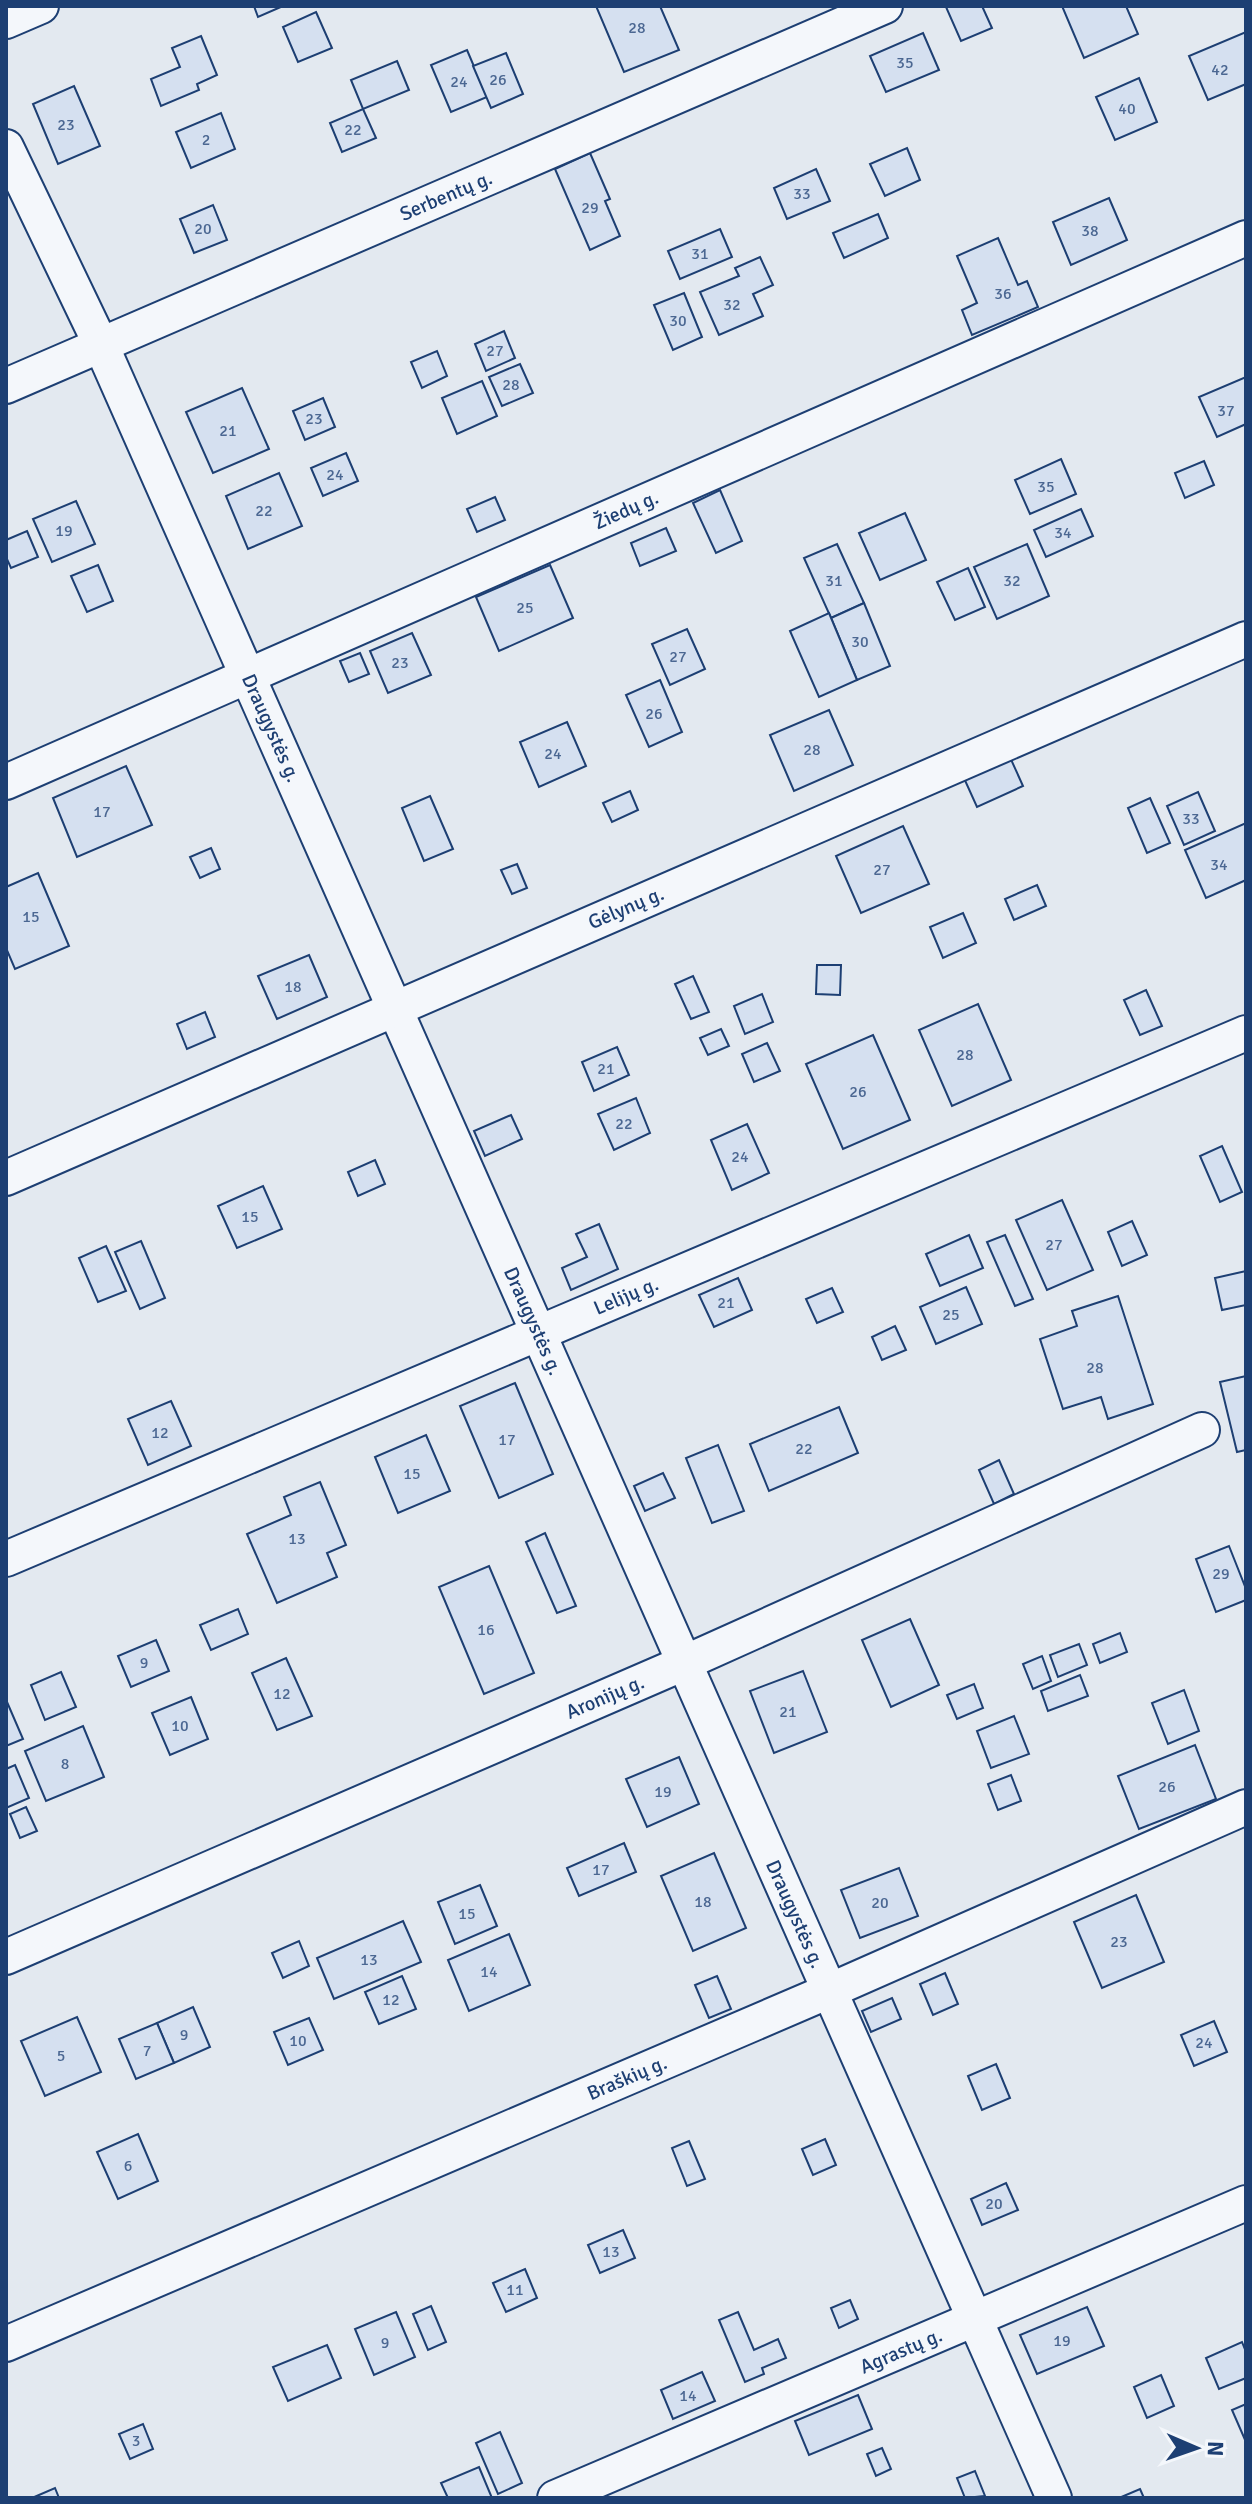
<svg xmlns="http://www.w3.org/2000/svg" width="1252" height="2504" font-family="Signika,sans-serif">
  <style>
    .green { fill: #e3e9f0; stroke: #687fa3; stroke-width: 2 }
    .building { fill: #d5e0f0; stroke: #1d3f73; stroke-width: 2 }
    .lines { fill: none; stroke-linecap: round; stroke-linejoin: round }
    .street-casing { stroke: #1d3f73; stroke-width: 38 }
    .street { stroke: #f4f7fb; stroke-width: 34 }
    .labels { text-anchor: middle; dominant-baseline: central; stroke-width: 6; stroke-linejoin: round; paint-order: stroke }
    .number-label { font-size: 16px; fill: #4b6792 }
    .street-label { font-size: 20px; fill: #1d3f73; stroke: #f4f7fb }
  </style>
  <rect width="100%" height="100%" fill="#f4f7fb"/>
  <!-- green -->
  <rect class="green" x="6" y="6" width="1240" height="2492"/>
  <!-- building -->
  <g class="building">
    <polygon points="254,6 283,6 258,17"/>
    <polygon points="596,6 660,6 679,50 624,72"/>
    <polygon points="982,6 992,28 961,41 946,7"/>
    <polygon points="1062,6 1126,6 1138,34 1084,58"/>
    <polygon points="316,12 332,48 298,62 283,27"/>
    <polygon points="1246,32 1246,84 1208,100 1189,56"/>
    <polygon points="923,33 939,70 886,92 870,56"/>
    <polygon points="201,36 217,75 197,84 199,90 161,106 151,79 180,67 172,48"/>
    <polygon points="467,50 487,97 451,112 431,65"/>
    <polygon points="506,53 523,94 491,108 473,66"/>
    <polygon points="397,61 409,90 363,109 351,80"/>
    <polygon points="1139,78 1157,122 1115,140 1096,97"/>
    <polygon points="74,86 100,146 58,164 33,104"/>
    <polygon points="363,109 376,138 342,152 330,123"/>
    <polygon points="221,113 235,149 191,168 176,132"/>
    <polygon points="907,148 920,180 885,196 870,164"/>
    <polygon points="590,153 610,199 605,201 620,236 590,250 555,169"/>
    <polygon points="816,169 830,201 787,219 774,188"/>
    <polygon points="1109,198 1127,240 1071,265 1053,222"/>
    <polygon points="213,205 227,240 194,253 180,219"/>
    <polygon points="878,214 888,238 844,258 833,233"/>
    <polygon points="720,229 732,257 680,279 668,251"/>
    <polygon points="998,238 1018,285 1027,281 1038,307 972,335 962,310 977,303 957,256"/>
    <polygon points="760,257 773,285 753,294 763,316 719,335 700,292 739,276 735,268"/>
    <polygon points="684,293 702,337 673,350 654,305"/>
    <polygon points="504,331 515,358 486,371 475,344"/>
    <polygon points="437,351 447,376 422,388 411,362"/>
    <polygon points="520,364 533,393 502,406 489,377"/>
    <polygon points="1246,377 1246,424 1217,437 1199,397"/>
    <polygon points="482,381 497,416 457,434 442,398"/>
    <polygon points="242,388 269,449 213,473 186,412"/>
    <polygon points="323,398 335,427 305,440 293,411"/>
    <polygon points="346,453 358,481 323,496 311,468"/>
    <polygon points="1061,459 1076,494 1030,514 1015,480"/>
    <polygon points="1204,461 1214,485 1185,498 1175,473"/>
    <polygon points="279,473 302,526 248,549 226,496"/>
    <polygon points="720,490 742,541 716,553 693,503"/>
    <polygon points="495,497 505,520 477,532 467,509"/>
    <polygon points="76,501 95,544 52,562 33,519"/>
    <polygon points="1081,509 1093,536 1046,557 1034,530"/>
    <polygon points="905,513 926,560 880,580 859,533"/>
    <polygon points="666,528 676,551 640,566 631,543"/>
    <polygon points="27,531 38,557 11,568 6,557 6,540"/>
    <polygon points="837,544 864,603 831,618 804,558"/>
    <polygon points="1027,544 1049,596 997,619 974,567"/>
    <polygon points="98,565 113,601 87,612 71,576"/>
    <polygon points="550,565 573,618 499,651 476,597"/>
    <polygon points="968,568 985,607 955,620 937,582"/>
    <polygon points="864,603 890,666 857,680 831,618"/>
    <polygon points="829,613 857,680 819,697 790,631"/>
    <polygon points="687,629 705,669 670,685 652,644"/>
    <polygon points="412,633 431,675 388,693 370,651"/>
    <polygon points="360,653 369,674 349,682 340,661"/>
    <polygon points="660,680 682,732 649,747 626,695"/>
    <polygon points="829,710 853,765 794,791 770,735"/>
    <polygon points="567,722 586,766 539,787 520,742"/>
    <polygon points="1009,755 1023,786 977,807 963,776"/>
    <polygon points="126,766 152,825 77,857 53,798"/>
    <polygon points="630,791 638,810 612,822 603,803"/>
    <polygon points="1198,792 1215,831 1184,845 1167,806"/>
    <polygon points="430,796 453,849 424,861 402,808"/>
    <polygon points="1150,798 1170,843 1147,853 1128,808"/>
    <polygon points="1246,823 1246,880 1206,898 1185,850"/>
    <polygon points="903,826 929,884 861,913 836,856"/>
    <polygon points="211,848 220,869 200,878 190,857"/>
    <polygon points="517,864 527,888 512,894 501,870"/>
    <polygon points="38,873 69,946 15,969 6,948 6,887"/>
    <polygon points="1037,885 1046,906 1014,920 1005,899"/>
    <polygon points="963,913 976,943 943,958 930,927"/>
    <polygon points="309,955 327,997 277,1019 258,976"/>
    <polygon points="817,965 841,965 840,995 816,994"/>
    <polygon points="693,976 709,1012 691,1019 675,984"/>
    <polygon points="1146,990 1162,1026 1140,1035 1124,1000"/>
    <polygon points="762,994 773,1022 745,1034 734,1006"/>
    <polygon points="978,1004 1011,1080 952,1106 919,1030"/>
    <polygon points="205,1012 215,1037 187,1049 177,1024"/>
    <polygon points="721,1029 729,1046 708,1055 700,1038"/>
    <polygon points="873,1035 910,1120 843,1149 806,1064"/>
    <polygon points="767,1043 780,1071 754,1082 742,1054"/>
    <polygon points="617,1047 629,1075 594,1091 582,1062"/>
    <polygon points="636,1098 650,1133 614,1150 598,1114"/>
    <polygon points="511,1115 522,1139 485,1156 474,1131"/>
    <polygon points="747,1124 769,1173 732,1190 711,1140"/>
    <polygon points="1222,1146 1242,1192 1220,1202 1200,1156"/>
    <polygon points="375,1160 385,1184 358,1196 348,1172"/>
    <polygon points="263,1186 282,1229 237,1248 218,1206"/>
    <polygon points="1062,1200 1093,1270 1047,1290 1016,1220"/>
    <polygon points="1132,1221 1147,1255 1122,1266 1108,1232"/>
    <polygon points="599,1224 618,1269 571,1290 562,1268 587,1257 576,1234"/>
    <polygon points="969,1235 983,1268 940,1286 926,1254"/>
    <polygon points="1005,1235 1033,1299 1015,1306 987,1242"/>
    <polygon points="141,1241 165,1298 140,1309 115,1252"/>
    <polygon points="106,1246 126,1291 98,1302 79,1258"/>
    <polygon points="1246,1271 1246,1305 1222,1310 1215,1278"/>
    <polygon points="738,1278 752,1310 714,1327 699,1295"/>
    <polygon points="966,1287 982,1324 936,1344 920,1307"/>
    <polygon points="832,1288 843,1312 817,1323 806,1299"/>
    <polygon points="1118,1296 1153,1404 1108,1419 1101,1397 1063,1409 1040,1339 1077,1326 1072,1311"/>
    <polygon points="895,1326 906,1350 882,1360 872,1337"/>
    <polygon points="1246,1376 1246,1450 1237,1452 1220,1382"/>
    <polygon points="515,1383 553,1474 499,1498 460,1406"/>
    <polygon points="171,1401 191,1446 148,1465 128,1419"/>
    <polygon points="839,1407 858,1453 769,1491 750,1444"/>
    <polygon points="426,1435 450,1491 398,1513 375,1457"/>
    <polygon points="718,1445 744,1511 712,1523 686,1458"/>
    <polygon points="999,1460 1014,1494 994,1504 979,1470"/>
    <polygon points="663,1473 675,1498 645,1511 634,1486"/>
    <polygon points="320,1482 346,1545 327,1553 337,1577 277,1603 247,1534 291,1515 284,1497"/>
    <polygon points="545,1533 576,1606 557,1613 526,1542"/>
    <polygon points="1229,1546 1246,1589 1246,1600 1216,1612 1196,1559"/>
    <polygon points="489,1566 534,1673 484,1694 439,1587"/>
    <polygon points="238,1609 248,1634 211,1650 200,1625"/>
    <polygon points="910,1619 939,1685 891,1707 862,1640"/>
    <polygon points="1120,1633 1127,1652 1100,1663 1093,1644"/>
    <polygon points="156,1640 169,1671 131,1687 118,1656"/>
    <polygon points="1079,1644 1087,1665 1058,1677 1050,1655"/>
    <polygon points="1042,1656 1051,1681 1033,1689 1023,1664"/>
    <polygon points="286,1658 312,1716 277,1730 252,1673"/>
    <polygon points="803,1671 827,1732 774,1753 750,1691"/>
    <polygon points="61,1672 76,1707 45,1720 31,1685"/>
    <polygon points="1080,1675 1088,1696 1048,1711 1041,1691"/>
    <polygon points="974,1684 983,1708 957,1719 947,1695"/>
    <polygon points="1184,1690 1199,1731 1168,1744 1152,1703"/>
    <polygon points="191,1697 208,1739 170,1755 152,1713"/>
    <polygon points="7,1702 23,1739 6,1746 6,1703"/>
    <polygon points="1014,1716 1029,1754 991,1768 977,1731"/>
    <polygon points="83,1726 104,1777 46,1801 25,1751"/>
    <polygon points="1195,1745 1216,1799 1139,1829 1118,1776"/>
    <polygon points="679,1757 699,1804 647,1827 626,1779"/>
    <polygon points="15,1765 29,1798 6,1808 6,1769"/>
    <polygon points="1011,1775 1021,1801 998,1810 988,1784"/>
    <polygon points="26,1807 37,1831 20,1838 10,1814"/>
    <polygon points="624,1843 636,1872 579,1896 567,1868"/>
    <polygon points="714,1853 746,1928 693,1951 661,1876"/>
    <polygon points="899,1868 918,1916 860,1938 841,1890"/>
    <polygon points="480,1885 497,1926 455,1944 438,1902"/>
    <polygon points="1136,1895 1164,1962 1102,1988 1074,1922"/>
    <polygon points="403,1921 421,1962 334,1999 317,1958"/>
    <polygon points="509,1934 530,1985 469,2011 448,1960"/>
    <polygon points="299,1941 309,1966 283,1978 272,1953"/>
    <polygon points="945,1973 958,2004 933,2015 920,1984"/>
    <polygon points="402,1976 416,2009 379,2024 365,1992"/>
    <polygon points="717,1976 731,2009 709,2018 695,1985"/>
    <polygon points="892,1998 901,2019 871,2032 862,2011"/>
    <polygon points="193,2007 210,2047 174,2063 157,2023"/>
    <polygon points="77,2017 101,2072 45,2096 21,2041"/>
    <polygon points="309,2018 323,2050 288,2065 274,2032"/>
    <polygon points="1214,2021 1227,2052 1194,2066 1181,2035"/>
    <polygon points="157,2023 174,2063 136,2079 119,2039"/>
    <polygon points="996,2064 1010,2098 982,2110 968,2076"/>
    <polygon points="138,2134 158,2181 118,2199 97,2152"/>
    <polygon points="825,2139 836,2165 813,2175 802,2149"/>
    <polygon points="689,2141 705,2179 687,2186 672,2148"/>
    <polygon points="1006,2183 1018,2210 982,2225 971,2199"/>
    <polygon points="623,2230 635,2258 600,2273 588,2245"/>
    <polygon points="525,2269 537,2298 506,2312 493,2283"/>
    <polygon points="850,2300 858,2319 839,2328 831,2308"/>
    <polygon points="431,2306 446,2342 428,2350 413,2314"/>
    <polygon points="1087,2307 1104,2346 1037,2374 1020,2335"/>
    <polygon points="396,2312 415,2357 374,2375 355,2329"/>
    <polygon points="738,2312 754,2350 778,2339 786,2358 762,2368 764,2374 745,2382 719,2320"/>
    <polygon points="1242,2342 1246,2352 1246,2378 1219,2389 1206,2358"/>
    <polygon points="327,2345 341,2378 288,2401 273,2367"/>
    <polygon points="702,2372 715,2401 673,2419 661,2390"/>
    <polygon points="1161,2375 1174,2406 1147,2418 1134,2387"/>
    <polygon points="858,2395 872,2429 809,2455 795,2421"/>
    <polygon points="1246,2404 1246,2442 1232,2410"/>
    <polygon points="143,2424 153,2449 130,2459 119,2434"/>
    <polygon points="500,2432 522,2483 498,2494 476,2443"/>
    <polygon points="882,2448 891,2469 876,2476 867,2454"/>
    <polygon points="479,2467 492,2498 448,2498 441,2483"/>
    <polygon points="975,2471 985,2496 965,2498 957,2478"/>
    <polygon points="55,2488 59,2498 32,2498"/>
    <polygon points="1140,2489 1144,2498 1119,2498"/>
  </g>
  <g class="lines">
    <defs>
      <g id="street">
        <polyline points="6,21 41,6"/>
        <polyline points="6,147 101,345 1054,2498"/>
        <polyline points="6,386 885,6"/>
        <polyline points="6,782 1246,238"/>
        <polyline points="6,1178 1246,639"/>
        <polyline points="6,1559 1246,1033"/>
        <polyline points="6,1957 684,1663 1202,1430"/>
        <polyline points="6,2344 829,1991 1246,1807"/>
        <polyline points="555,2498 1246,2203"/>
      </g>
    </defs>
    <!-- street casing -->
    <use href="#street" class="street-casing"/>
    <!-- street -->
    <use href="#street" class="street"/>
  </g>
  <g class="labels">
    <!-- number labels -->
    <g class="number-label">
      <text x="637" y="28">28</text>
      <text x="905" y="63">35</text>
      <text x="1220" y="70">42</text>
      <text x="498" y="80">26</text>
      <text x="459" y="82">24</text>
      <text x="1127" y="109">40</text>
      <text x="66" y="125">23</text>
      <text x="353" y="130">22</text>
      <text x="206" y="140">2</text>
      <text x="802" y="194">33</text>
      <text x="590" y="208">29</text>
      <text x="203" y="229">20</text>
      <text x="1090" y="231">38</text>
      <text x="700" y="254">31</text>
      <text x="1003" y="294">36</text>
      <text x="732" y="305">32</text>
      <text x="678" y="321">30</text>
      <text x="495" y="351">27</text>
      <text x="511" y="385">28</text>
      <text x="1226" y="411">37</text>
      <text x="314" y="419">23</text>
      <text x="228" y="431">21</text>
      <text x="335" y="475">24</text>
      <text x="1046" y="487">35</text>
      <text x="264" y="511">22</text>
      <text x="64" y="531">19</text>
      <text x="1063" y="533">34</text>
      <text x="834" y="581">31</text>
      <text x="1012" y="581">32</text>
      <text x="525" y="608">25</text>
      <text x="860" y="642">30</text>
      <text x="678" y="657">27</text>
      <text x="400" y="663">23</text>
      <text x="654" y="714">26</text>
      <text x="812" y="750">28</text>
      <text x="553" y="754">24</text>
      <text x="102" y="812">17</text>
      <text x="1191" y="819">33</text>
      <text x="1219" y="865">34</text>
      <text x="882" y="870">27</text>
      <text x="31" y="917">15</text>
      <text x="293" y="987">18</text>
      <text x="965" y="1055">28</text>
      <text x="606" y="1069">21</text>
      <text x="858" y="1092">26</text>
      <text x="624" y="1124">22</text>
      <text x="740" y="1157">24</text>
      <text x="250" y="1217">15</text>
      <text x="1054" y="1245">27</text>
      <text x="726" y="1303">21</text>
      <text x="951" y="1315">25</text>
      <text x="1095" y="1368">28</text>
      <text x="160" y="1433">12</text>
      <text x="507" y="1440">17</text>
      <text x="804" y="1449">22</text>
      <text x="412" y="1474">15</text>
      <text x="297" y="1539">13</text>
      <text x="1221" y="1574">29</text>
      <text x="486" y="1630">16</text>
      <text x="144" y="1663">9</text>
      <text x="282" y="1694">12</text>
      <text x="788" y="1712">21</text>
      <text x="180" y="1726">10</text>
      <text x="65" y="1764">8</text>
      <text x="1167" y="1787">26</text>
      <text x="663" y="1792">19</text>
      <text x="601" y="1870">17</text>
      <text x="703" y="1902">18</text>
      <text x="880" y="1903">20</text>
      <text x="467" y="1914">15</text>
      <text x="1119" y="1942">23</text>
      <text x="369" y="1960">13</text>
      <text x="489" y="1972">14</text>
      <text x="391" y="2000">12</text>
      <text x="184" y="2035">9</text>
      <text x="298" y="2041">10</text>
      <text x="1204" y="2043">24</text>
      <text x="147" y="2051">7</text>
      <text x="61" y="2056">5</text>
      <text x="128" y="2166">6</text>
      <text x="994" y="2204">20</text>
      <text x="611" y="2252">13</text>
      <text x="515" y="2290">11</text>
      <text x="1062" y="2341">19</text>
      <text x="385" y="2343">9</text>
      <text x="688" y="2396">14</text>
      <text x="136" y="2441">3</text>
    </g>
    <!-- street labels -->
    <g class="street-label">
      <text transform="translate(446 196) rotate(-23)">Serbentų g.</text>
      <text transform="translate(626 510) rotate(-24)">Žiedų g.</text>
      <text transform="translate(271 728) rotate(66)">Draugystės g.</text>
      <text transform="translate(626 908) rotate(-23)">Gėlynų g.</text>
      <text transform="translate(626 1296) rotate(-23)">Lelijų g.</text>
      <text transform="translate(533 1321) rotate(66)">Draugystės g.</text>
      <text transform="translate(605 1697) rotate(-23)">Aronijų g.</text>
      <text transform="translate(795 1914) rotate(66)">Draugystės g.</text>
      <text transform="translate(627 2078) rotate(-23)">Braškių g.</text>
      <text transform="translate(901 2351) rotate(-23)">Agrastų g.</text>
    </g>
  </g>
  <!-- border -->
  <rect width="1252" height="2504" fill="none" stroke="#1d3f73" stroke-width="16"/>
  <!-- north arrow -->
  <g transform="translate(1196 2448) rotate(92)" stroke="#f4f7fb" stroke-width="6" paint-order="stroke">
  <path d="M0-6L14 30L0 20L-14 30Z" fill="#1d3f73"/>
  <text y="-12" font-size="22" font-weight="bold" text-anchor="middle" fill="#1d3f73">N</text>
  </g>
</svg>
